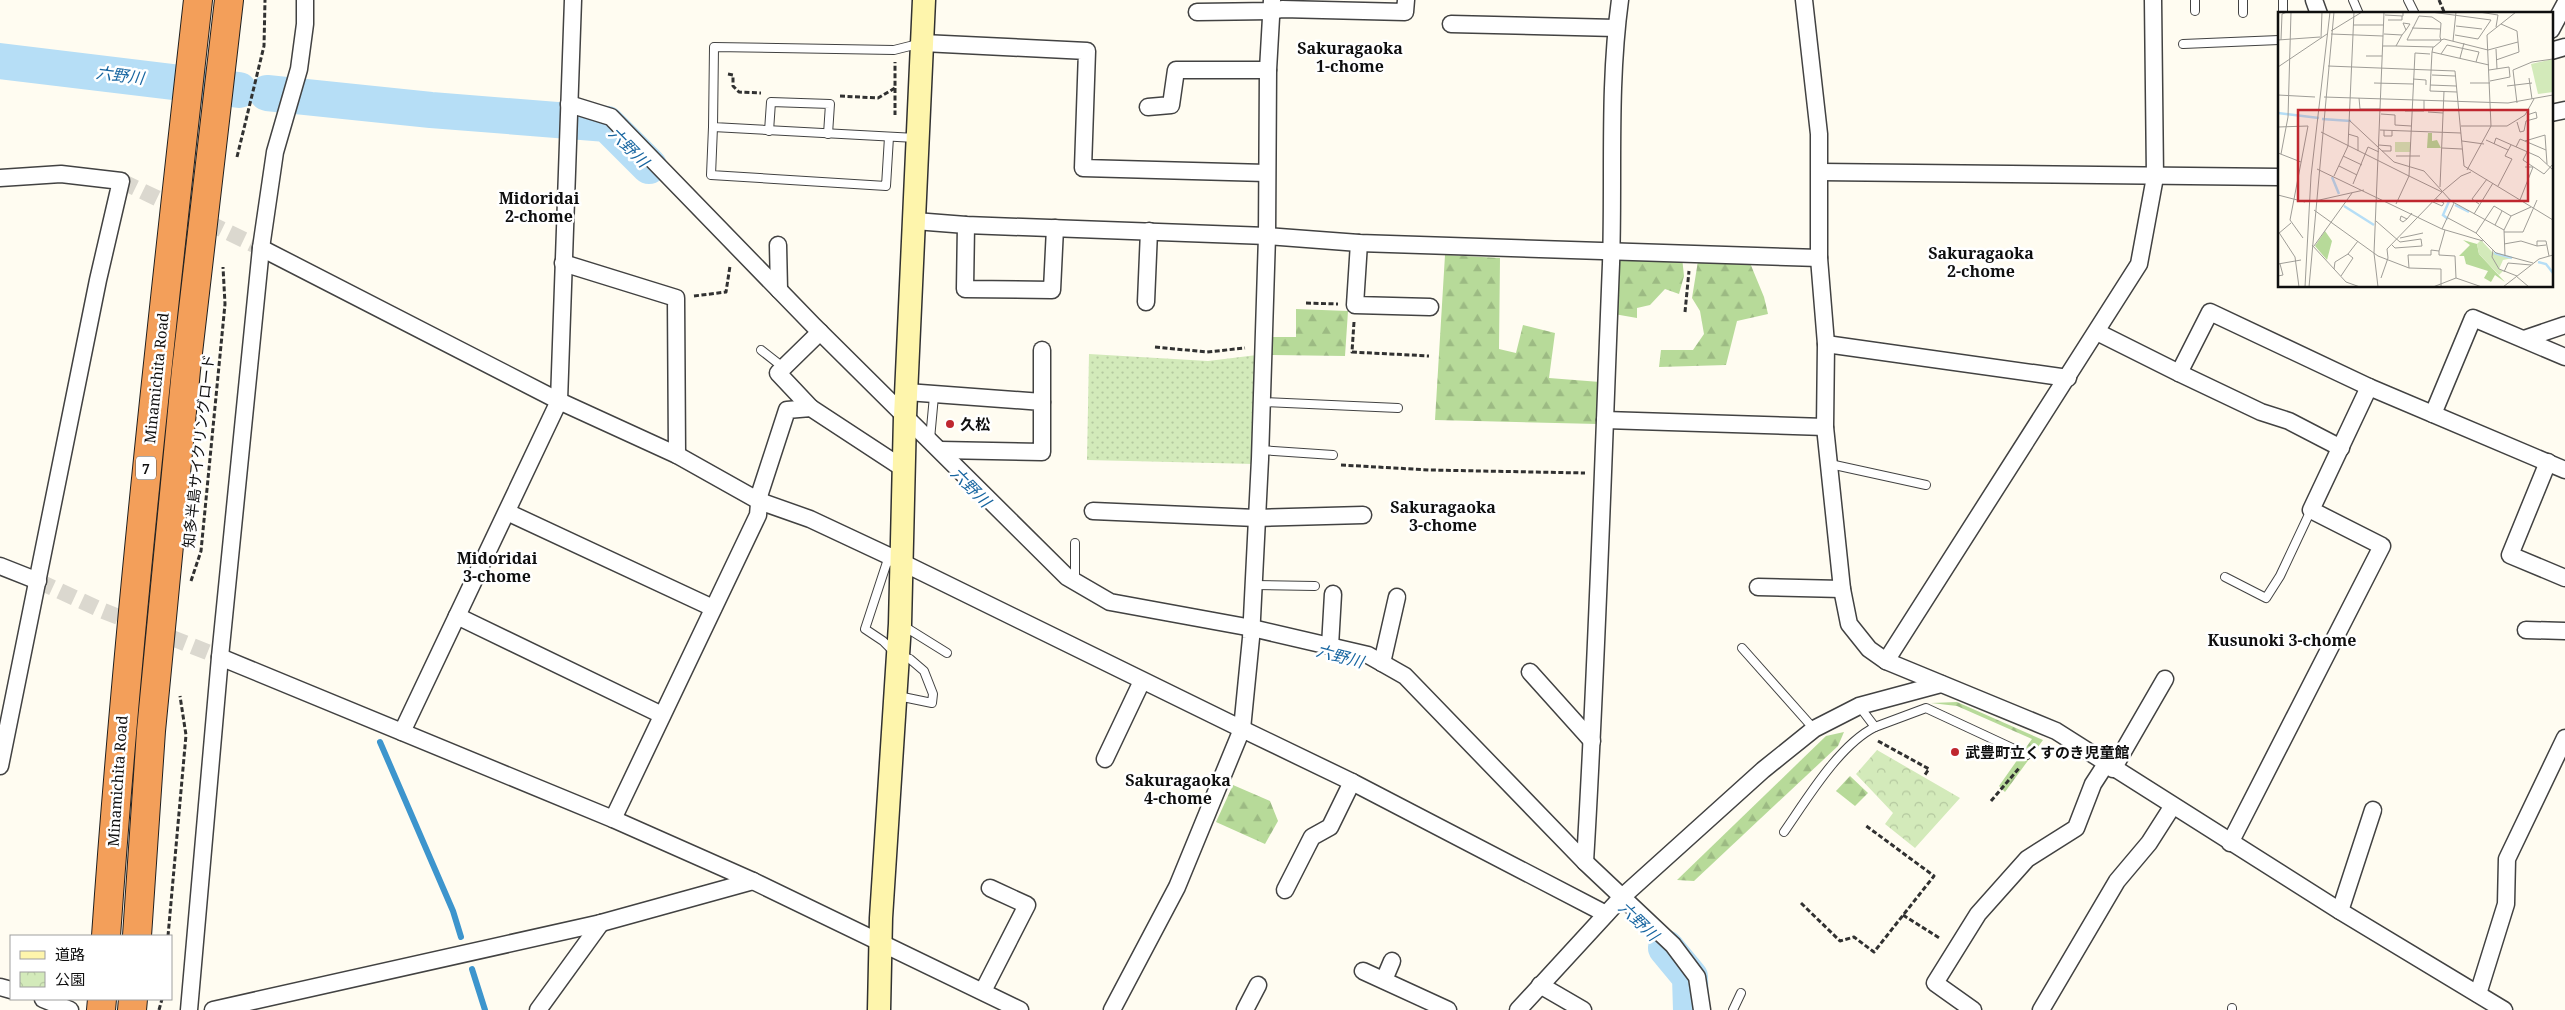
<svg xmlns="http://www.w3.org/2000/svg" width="2565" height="1010" font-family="'Noto Serif','Noto Sans JP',serif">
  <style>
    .grass { fill: url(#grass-dots) }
    .forest { fill: url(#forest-firs) }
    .park { fill: url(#park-crowns) }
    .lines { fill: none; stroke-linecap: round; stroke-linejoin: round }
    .stream { stroke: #3d95cd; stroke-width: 6 }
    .river { stroke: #b6def6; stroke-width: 36 }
    .street-tunnel { stroke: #dbd8cf; stroke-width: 16; stroke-dasharray: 16 8; stroke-linecap: butt }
    .lane-casing { stroke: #424242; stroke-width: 10 }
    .street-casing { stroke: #424242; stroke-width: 19 }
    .secondary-casing { stroke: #313131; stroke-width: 25 }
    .highway-casing { stroke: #202020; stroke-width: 30 }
    .path { stroke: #313131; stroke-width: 3; stroke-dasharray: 5 2.5; stroke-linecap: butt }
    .lane { stroke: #fff; stroke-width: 8 }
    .street { stroke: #fff; stroke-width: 16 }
    .secondary { stroke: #fef5ac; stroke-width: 22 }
    .highway { stroke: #f39f5a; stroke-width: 28 }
    .poi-dot { fill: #bf272f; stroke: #fff; stroke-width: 2 }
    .labels { text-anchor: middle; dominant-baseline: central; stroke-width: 5; stroke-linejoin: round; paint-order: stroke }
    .shield { fill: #fff; stroke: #575757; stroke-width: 1 }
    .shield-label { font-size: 14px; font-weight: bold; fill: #0f0f0f }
    .street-label { font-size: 15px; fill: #0f0f0f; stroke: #fff }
    .poi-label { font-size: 15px; font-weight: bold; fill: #0f0f0f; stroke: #fff; text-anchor: start }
    .neighbourhood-label { font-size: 16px; font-weight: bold; fill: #0f0f0f; stroke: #fff }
    .water-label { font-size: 16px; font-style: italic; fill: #1866a1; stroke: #fff }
    .inset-river { fill: none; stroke: #b6def6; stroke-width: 2.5 }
    .inset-road { fill: none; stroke: #9f9d97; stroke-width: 1 }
    .view { fill: #bf272f; fill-opacity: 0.15; stroke: #bf272f; stroke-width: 2.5 }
    .inset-edge { fill: none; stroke: #0f0f0f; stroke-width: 2.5 }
  </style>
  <defs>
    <pattern id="grass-dots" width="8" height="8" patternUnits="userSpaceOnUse" patternTransform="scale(1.25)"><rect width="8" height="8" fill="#d3eaba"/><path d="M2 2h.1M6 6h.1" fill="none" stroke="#b4c89f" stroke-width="1.8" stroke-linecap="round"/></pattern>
    <pattern id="forest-firs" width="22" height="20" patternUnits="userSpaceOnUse" patternTransform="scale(1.25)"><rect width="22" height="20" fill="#b7da99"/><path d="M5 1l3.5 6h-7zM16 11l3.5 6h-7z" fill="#9cba83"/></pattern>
    <pattern id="park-crowns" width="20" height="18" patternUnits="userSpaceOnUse" patternTransform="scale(1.25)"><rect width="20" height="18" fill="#d3eaba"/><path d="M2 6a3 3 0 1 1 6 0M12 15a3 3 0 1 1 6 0" fill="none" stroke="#b4c89f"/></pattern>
  </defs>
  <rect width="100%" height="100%" fill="#fffcf1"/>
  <!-- grass -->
  <polygon class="grass" points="1089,354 1208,361 1257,355 1254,464 1087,460"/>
  <!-- forest -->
  <g class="forest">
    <polygon points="1445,255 1500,258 1499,349 1516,353 1523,325 1555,333 1549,378 1600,382 1598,424 1435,420"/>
    <polygon points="1682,257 1684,276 1679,294 1665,289 1650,305 1637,308 1637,318 1614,314 1618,259"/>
    <polygon points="1698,261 1750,263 1764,297 1768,314 1737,321 1726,365 1659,367 1661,350 1693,350 1704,334 1700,311 1692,298"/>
    <polygon points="1296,309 1348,311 1345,356 1272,355 1273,337 1296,337"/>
    <polygon points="1957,702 2043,740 2005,792 1999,786 2032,739 1957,706 1931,703"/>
    <polygon points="1844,732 1838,746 1694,881 1677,880 1826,736"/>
    <polygon points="1850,776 1868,793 1855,806 1836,791"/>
    <polygon points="1233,785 1270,801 1278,821 1265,844 1216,822"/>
  </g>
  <!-- park -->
  <polygon class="park" points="1877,750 1960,798 1915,848 1885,824 1893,813 1856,774"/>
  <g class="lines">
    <!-- stream -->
    <g class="stream">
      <polyline points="380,742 453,911 461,937"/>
      <polyline points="472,969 485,1010"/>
    </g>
    <!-- river -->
    <g class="river">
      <polyline points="0,61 239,90"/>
      <polyline points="267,93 431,110 607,124 649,166"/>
      <polyline points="1666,948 1690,977 1691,1010"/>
    </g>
    <!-- street-tunnel -->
    <g class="street-tunnel">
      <polyline points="121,181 261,248"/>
      <polyline points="38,581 101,610 220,657"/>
    </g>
    <defs>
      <g id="lane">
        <polyline points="2243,0 2243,13"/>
        <polyline points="2353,0 2359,14"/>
        <polyline points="2408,0 2415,14"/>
        <polyline points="2195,11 2195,0"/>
        <polyline points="2283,14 2283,0"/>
        <polyline points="2183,44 2279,40"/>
        <polyline points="713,127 711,175 886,186 889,137"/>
        <polyline points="769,131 771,102 830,104 828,134"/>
        <polyline points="916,138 713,127 714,47 894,50 918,44"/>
        <polyline points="761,350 784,368"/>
        <polyline points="1262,402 1398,408"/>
        <polyline points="930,439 934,396"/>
        <polyline points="1260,450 1333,455"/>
        <polyline points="1830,464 1926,485"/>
        <polyline points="1075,543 1075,582"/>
        <polyline points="889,556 865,629 883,641 898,656 910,659 924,671 933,694 932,703 898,696"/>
        <polyline points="2225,577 2266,598 2280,576 2311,510"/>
        <polyline points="1253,585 1315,586"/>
        <polyline points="902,625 947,653"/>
        <polyline points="1742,648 1814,729"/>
        <polyline points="1875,727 1926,708 2027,755"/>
        <path d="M1784,832C1807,799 1839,745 1875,727L1859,706"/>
        <polyline points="1733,1010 1741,993"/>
        <polyline points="2232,1010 2232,1008"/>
      </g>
      <g id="street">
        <polyline points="1804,0 1819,134 1819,258 1826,344 1825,427 1842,589 1849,624 1869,649 1886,661 2056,731 2340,911 2504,1010"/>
        <polyline points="2314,0 2319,14"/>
        <polyline points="1197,12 1272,11 1282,9 1405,12 1406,0"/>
        <polyline points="1451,24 1616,28"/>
        <polyline points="2551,30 2565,4"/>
        <polyline points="923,43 1087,51 1083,168 1266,173"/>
        <polyline points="2551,51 2565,47"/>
        <polyline points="569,104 611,117 813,325 1067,577 1110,602 1252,628 1368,655 1405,676 1585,862 1673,945 1697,977 1702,1010"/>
        <polyline points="1148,107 1171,105 1176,70 1268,70"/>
        <polyline points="2551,113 2565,110"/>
        <polyline points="1820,172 2279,177"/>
        <polyline points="0,178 61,174 121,181 98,280 0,766"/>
        <polyline points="915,221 966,225 1267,236 1359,243 1819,258"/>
        <polyline points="966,225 965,289 1052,290 1055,228"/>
        <polyline points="1359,243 1355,305 1430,307"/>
        <polyline points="778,245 779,290"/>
        <polyline points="261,248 559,401 677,455 759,501 810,519 889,556 1242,729 1251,638 1260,459 1267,236 1268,70 1272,0"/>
        <polyline points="563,263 676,298 677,455"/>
        <polyline points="1146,302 1149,231"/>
        <polyline points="2097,332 2179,373 2261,412 2289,421 2341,448"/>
        <polyline points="2524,339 2565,325"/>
        <polyline points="1826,344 2068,378"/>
        <polyline points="1042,350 1042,402"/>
        <polyline points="2179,373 2210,312 2369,387 2565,470"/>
        <polyline points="907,392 1042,402 1042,452 940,450"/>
        <polyline points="811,408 778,373 820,332"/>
        <polyline points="2433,414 2473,318 2565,357"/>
        <polyline points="1605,420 1825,427"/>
        <polyline points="2548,462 2510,555 2565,578"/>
        <polyline points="1093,511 1256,518 1363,515"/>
        <polyline points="507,512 713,608"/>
        <polyline points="0,566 38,581"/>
        <polyline points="1758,587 1842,589"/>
        <polyline points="457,616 662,715"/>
        <polyline points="2526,630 2565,631"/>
        <polyline points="1330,646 1333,594"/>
        <polyline points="220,657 613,819 753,881 1020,1010"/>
        <polyline points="1886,661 2139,264 2155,177 2153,0"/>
        <polyline points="1382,663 1397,597"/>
        <polyline points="1530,672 1592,741"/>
        <polyline points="402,732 559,401 573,0"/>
        <polyline points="1105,759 1142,681"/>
        <polyline points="2113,769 2165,679"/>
        <polyline points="613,819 758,515 760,493 787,410 811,408 904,469"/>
        <polyline points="2230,843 2382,546 2311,510 2369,387"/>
        <path d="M1585,862C1597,663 1603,463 1611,264C1614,176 1608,88 1620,0"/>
        <polyline points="1285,890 1312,837 1330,827 1352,782"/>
        <polyline points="2340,911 2373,810"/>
        <polyline points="1363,971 1448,1010"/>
        <polyline points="1384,980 1392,961"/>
        <polyline points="1540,985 1583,1010"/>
        <polyline points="0,987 11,990"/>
        <polyline points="983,991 1027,905 990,888"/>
        <polyline points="2478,994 2506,904 2507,859 2565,738"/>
        <polyline points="43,999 70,1010"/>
        <polyline points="189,1010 220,657 261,248 275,152 299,69 305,24 305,0"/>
        <polyline points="213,1010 601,923 753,881"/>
        <polyline points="538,1010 601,923"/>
        <polyline points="1112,1010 1177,887 1242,729 1352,782 1606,914"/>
        <polyline points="1245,1010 1258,985"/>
        <polyline points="1518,1010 1621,898 1763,770 1814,729 1859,706 1941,684"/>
        <polyline points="1973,1010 1935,983 1978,914 2027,859 2076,828 2093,784 2106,764"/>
        <polyline points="2041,1010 2117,881 2149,843 2172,807"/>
      </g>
      <polyline id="secondary" points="879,1010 881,918 900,624 905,417 924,0"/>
      <g id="highway">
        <path d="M106,936C128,623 163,312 198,0"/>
        <polyline points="137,936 151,731 186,370 229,0"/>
        <polyline points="101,1010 102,999"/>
        <polyline points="132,1010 133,999"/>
      </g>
    </defs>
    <!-- lane casing -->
    <use href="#lane" class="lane-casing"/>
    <!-- street casing -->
    <use href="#street" class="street-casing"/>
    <!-- secondary casing -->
    <use href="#secondary" class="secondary-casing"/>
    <!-- highway casing -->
    <use href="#highway" class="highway-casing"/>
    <!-- path -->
    <g class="path">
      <polyline points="2439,0 2445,14"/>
      <polyline points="728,74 733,75 733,86 739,92 761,93"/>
      <polyline points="895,88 895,115"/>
      <polyline points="840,96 878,98 895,88 895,62"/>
      <polyline points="237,157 264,46 265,0"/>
      <polyline points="694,296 726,292 730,266"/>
      <polyline points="1306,303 1338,304"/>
      <polyline points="1685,312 1689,271"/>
      <polyline points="1354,322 1352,352 1429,356"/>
      <polyline points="1155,347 1207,352 1245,348"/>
      <polyline points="1341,465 1430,470 1585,473"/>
      <polyline points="191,581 201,551 225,304 223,267"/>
      <polyline points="1878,741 1929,769 1924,776"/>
      <polyline points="1991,801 2020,767"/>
      <polyline points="1801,903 1840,941 1854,937 1874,952 1934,876 1865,825"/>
      <polyline points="1903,915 1941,939"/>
      <polyline points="168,936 186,735 180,696"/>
      <polyline points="159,1010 162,999"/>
    </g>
    <!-- lane -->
    <use href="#lane" class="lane"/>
    <!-- street -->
    <use href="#street" class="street"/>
    <!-- secondary -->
    <use href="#secondary" class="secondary"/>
    <!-- highway -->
    <use href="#highway" class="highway"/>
  </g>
  <!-- markers -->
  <g class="poi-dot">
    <circle cx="950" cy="424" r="5"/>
    <circle cx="1955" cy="752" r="5"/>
  </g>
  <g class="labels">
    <!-- shield labels -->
    <rect class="shield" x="136" y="456.5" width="20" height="23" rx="4"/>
    <g class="shield-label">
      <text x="146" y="468">7</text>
    </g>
    <!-- street labels -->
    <g class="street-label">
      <text transform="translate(156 378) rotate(-84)">Minamichita Road</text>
      <text transform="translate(198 451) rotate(-84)">知多半島サイクリングロード</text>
      <text transform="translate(117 781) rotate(-86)">Minamichita Road</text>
    </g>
    <!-- poi labels -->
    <g class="poi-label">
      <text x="960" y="424">久松</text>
      <text x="1965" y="752">武豊町立くすのき児童館</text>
    </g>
    <!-- neighbourhood labels -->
    <g class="neighbourhood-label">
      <text x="1350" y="48">Sakuragaoka<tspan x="1350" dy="18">1-chome</tspan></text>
      <text x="539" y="198">Midoridai<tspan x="539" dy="18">2-chome</tspan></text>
      <text x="1981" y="253">Sakuragaoka<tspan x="1981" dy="18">2-chome</tspan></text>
      <text x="1443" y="507">Sakuragaoka<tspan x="1443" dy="18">3-chome</tspan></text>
      <text x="497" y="558">Midoridai<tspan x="497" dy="18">3-chome</tspan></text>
      <text x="2282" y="640">Kusunoki 3-chome</text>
      <text x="1178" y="780">Sakuragaoka<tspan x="1178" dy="18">4-chome</tspan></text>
    </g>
    <!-- water labels -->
    <g class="water-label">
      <text transform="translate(120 75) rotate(7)">六野川</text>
      <text transform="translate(629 147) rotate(45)">六野川</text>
      <text transform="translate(971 487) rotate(45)">六野川</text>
      <text transform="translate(1340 656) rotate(15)">六野川</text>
      <text transform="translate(1639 921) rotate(44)">六野川</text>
    </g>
  </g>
  <!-- overview -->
  <g transform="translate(2278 12)">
    <rect width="275" height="275" fill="#fffcf1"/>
    <path d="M117,130H133L132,140H117Z" fill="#d3eaba"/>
    <path d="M150,121H154V129L159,128L163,136H149ZM47,219L54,229L49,248L37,234ZM185,228L199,232L201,242L227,270L217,263L213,270L206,266L210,259L188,252L186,244H181L192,233Z" fill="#b7da99"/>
    <path d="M275,47V80L260,82L253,52Z" fill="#d3eaba"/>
    <path d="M203,228L214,240L235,246L225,248L221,257L225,259L221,263L201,242L199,232Z" fill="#d3eaba"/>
    <path class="inset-river" d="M0,101L41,106M44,107L73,109M54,165L61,182M177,193L191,200M66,194L96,213M170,207L165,203L172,187M216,241L234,246M260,250L268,252L275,261"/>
    <path class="inset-road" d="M153,0L213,8L200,27L177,23M201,0L220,3L218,15M107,3L125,4V0M110,8H124V4M75,13H106M178,14L204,17M134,16L162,17M53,19L84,0M53,22L105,24M106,22L124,23M43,26L44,0M0,28L42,25M3,28L4,2L9,0M175,29L178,0M105,34H118L124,23L128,18L132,12L125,11L128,18M118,34L156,35L163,29V28L162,25L163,11L154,5L141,4L129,28H163L166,27L210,38L240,30M155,35L154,40L211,53M218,37L219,57M154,40L152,79L179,80M163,42L169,33L201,40L198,50M88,44H104M182,46L186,31M218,48L241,40L239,19L223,12M50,54L177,59L186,154L275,208M0,55L49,22M211,58L231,55L232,65L212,69M154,63L177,64M251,66L254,87M135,67L148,68V73M96,71L135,72M192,71H212M152,73L178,74M229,74L254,71M0,83L37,85M46,85L230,91L275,83M81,86L82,97H102M239,91L235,58L254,50L275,47M127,99H146V88M150,100L165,101M103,102L117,103V113L133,114M71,108L116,150L146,159L173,189L226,218M239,110L242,120L246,119L248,109L259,106L258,100L249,103M183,114H229L247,103L256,87M0,115L30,114L12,208L25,226M102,118L183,121M106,118V124H114V119M43,120L131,164L137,41L152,42M70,122L80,125V139M208,128L230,138M184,129L206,132M247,129L267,123L269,152M216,132L218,126L261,145L275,158M101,133L113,134V139H104M238,135L242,127L268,138M164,136L184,137M249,140L245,148L266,162L275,152M0,141L23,150M3,142L10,105L13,0M65,144L84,153M118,144H142M61,154L79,163M39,157L164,217L205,229M189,158L213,114L209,23L238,0M56,164L70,134L76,0M75,172L90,135L101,140M220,174L234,147L227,144L233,133M162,175L166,79M0,183L27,190M242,188L255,155H247M37,189L86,178M155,190L164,194L166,191L158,187M118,192L131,164L164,180M201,192L194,187L209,167M36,198L100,244L131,256L163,257V275M196,202L215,171M233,204L216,194L198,221L218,241L255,251M170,206L198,221M129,207L123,204L122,208L125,210L129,207L134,201M98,209L122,230L143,227L144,234L117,236L114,233M217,213L224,199M164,217L176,191M0,219L17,245L21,275M226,220H245L259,188M0,222L13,211M122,226L145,221M226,232L243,229L259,234M34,233L68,270L82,275M268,233L259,234V229H268L271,244M36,234L74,181M215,238L214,245L221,257L239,264M161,239L167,218M227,244L226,218L233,204L253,195M0,252L23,248M131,256L130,243H153V238L161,239V243L177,244L178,266M56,257L57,250L70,242L80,229M226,260L230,251L253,253M0,264L5,263L2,252M63,264L75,246L70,242M238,264L251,275M103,266L110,246L109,237L165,179L183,164L193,160M27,275L33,164L52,0M31,275L56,0M100,275L96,241L106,0M155,275L178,266L204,275M225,275L261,247L275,243"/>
    <path class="view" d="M20,98H250V189H20Z"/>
    <rect width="275" height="275" class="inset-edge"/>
  </g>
  <!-- legend -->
  <rect x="10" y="935" width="162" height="65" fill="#ffffff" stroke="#9f9f9f"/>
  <rect x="20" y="951" width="25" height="8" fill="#fef5ac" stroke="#9f9f9f"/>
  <text x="55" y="960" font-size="15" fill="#0f0f0f">道路</text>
  <rect x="20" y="972" width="25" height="15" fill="url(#park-crowns)" stroke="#9f9f9f"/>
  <text x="55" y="985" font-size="15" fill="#0f0f0f">公園</text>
</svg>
